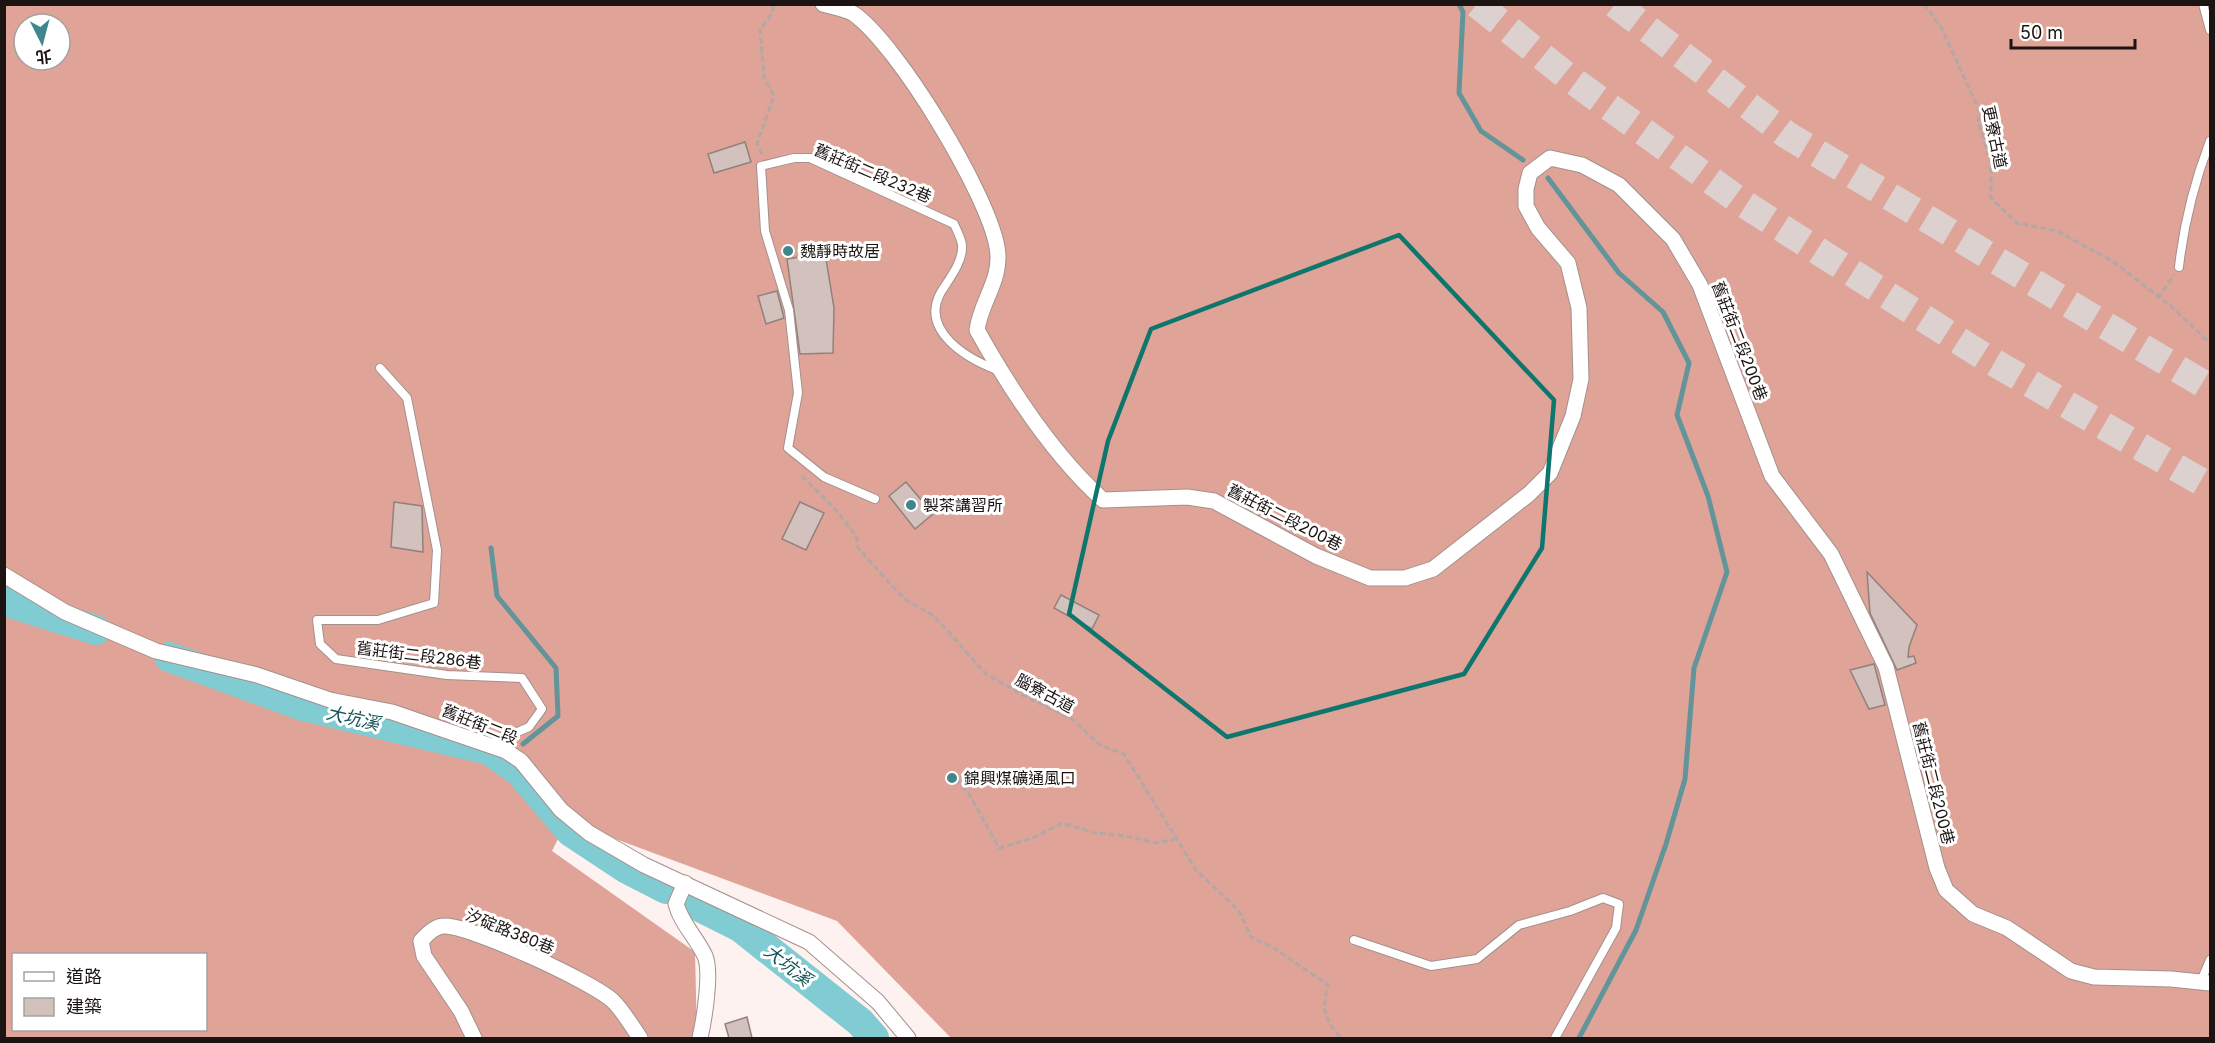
<svg xmlns="http://www.w3.org/2000/svg" width="2215" height="1043" font-family="Inter,'Noto Sans TC',sans-serif">
  <style>
    .forest { fill: #dfa397; fill-rule: evenodd }
    .lines { fill: none; stroke-linecap: round; stroke-linejoin: round }
    .stream { stroke: #629499; stroke-width: 5 }
    .river { stroke: #81cbd2; stroke-width: 30 }
    .building { fill: #d3c1be; stroke: #91817d; stroke-width: 1.5 }
    .motorway-tunnel { stroke: #dcd1cf; stroke-width: 28; stroke-dasharray: 28 14; stroke-linecap: butt }
    .service-casing { stroke: #a2918d; stroke-width: 10 }
    .minor-casing { stroke: #a2918d; stroke-width: 17 }
    .path { stroke: #b2a8a6; stroke-width: 3; stroke-dasharray: 6 3; stroke-linecap: butt }
    .service { stroke: #fff; stroke-width: 8 }
    .minor { stroke: #fff; stroke-width: 15 }
    .marked { fill: none; stroke: #0f766e; stroke-width: 4.5; stroke-linejoin: round }
    .poi-dot { fill: #3f878d; stroke: #fff; stroke-width: 2 }
    .labels { text-anchor: middle; dominant-baseline: central; stroke-width: 6; stroke-linejoin: round; paint-order: stroke }
    .street-label { font-size: 16px; fill: #1b1413; stroke: #fff }
    .poi-label { font-size: 16px; fill: #1b1413; stroke: #fff; text-anchor: start }
    .water-label { font-size: 18px; font-style: italic; fill: #135459; stroke: #fff }
  </style>
  <rect width="100%" height="100%" fill="#fef2f0"/>
  <!-- forest -->
  <path class="forest" d="M5,5H2210V1038H951L837,921L567,821L552,851L695,952L697,1038H5ZM24,24H60V60H24ZM14,954H206V1030H14Z"/>
  <g class="lines">
    <!-- stream -->
    <g class="stream">
      <polyline points="1459,4 1463,12 1459,93 1481,131 1523,160"/>
      <polyline points="1548,178 1619,273 1663,312 1689,363 1677,415 1708,496 1727,572 1694,668 1685,779 1666,844 1636,930 1579,1038"/>
      <polyline points="491,548 497,596 556,668 558,716 523,744"/>
      <polyline points="503,760 504,759"/>
    </g>
    <!-- river -->
    <g class="river">
      <polyline points="4,601 96,630"/>
      <polyline points="169,657 303,706 489,750 520,772 571,832 627,869 666,889"/>
      <polyline points="692,903 740,927 860,1022 874,1038"/>
    </g>
  </g>
  <!-- building -->
  <g class="building">
    <polygon points="745,142 751,162 714,173 708,154"/>
    <polygon points="825,253 834,308 833,353 800,354 787,259"/>
    <polygon points="777,291 784,318 766,324 758,296"/>
    <polygon points="906,482 933,514 915,529 889,496"/>
    <polygon points="394,502 422,506 423,552 391,547"/>
    <polygon points="800,502 824,513 806,550 782,539"/>
    <polygon points="1867,572 1917,625 1909,647 1908,657 1914,656 1916,663 1897,670 1870,613"/>
    <polygon points="1061,595 1099,615 1092,629 1054,608"/>
    <polygon points="1874,664 1885,705 1869,709 1850,670"/>
    <polygon points="747,1017 752,1038 729,1038 725,1024"/>
  </g>
  <g class="lines">
    <!-- motorway-tunnel -->
    <g class="motorway-tunnel">
      <polyline points="1477,4 1568,77 1741,202 1983,356 2210,487"/>
      <polyline points="1615,4 1787,135 2210,388"/>
    </g>
    <defs>
      <g id="service">
        <polyline points="2203,4 2210,30"/>
        <path d="M2179,267C2184,222 2194,183 2210,141"/>
        <polyline points="380,368 407,398 437,550 434,603 378,620 317,620 320,644 336,659 447,675 522,678 542,709 529,727 490,744"/>
        <path d="M875,499L824,477L788,448L798,393L789,310L765,231L761,166L794,158H810L954,224C957,231 962,239 962,246C963,262 949,279 941,292C919,331 968,359 997,370"/>
        <polyline points="1354,940 1431,966 1477,959 1519,925 1570,911 1603,898 1619,904 1616,928 1555,1038"/>
        <polyline points="2201,981 2210,960"/>
      </g>
      <g id="minor">
        <path d="M823,4C833,7 846,9 854,14C898,45 988,194 997,247C1003,279 981,300 977,330C1010,389 1053,455 1103,500L1187,497L1214,501L1316,556L1370,578H1405L1433,569L1529,494L1550,473L1573,416L1581,379L1579,308L1568,263L1538,228L1526,206V189L1530,173L1550,158L1582,165L1619,185L1673,239L1700,285L1772,476L1831,554L1886,667L1937,868L1946,890L1973,914L2007,928L2071,971L2094,977L2171,979L2210,983"/>
        <polyline points="4,575 65,612 156,651 257,675 330,700 392,712 506,751 521,761 561,810 589,833 644,865 809,942 878,1002 908,1038"/>
        <path d="M685,883L676,904C681,923 696,937 705,956C712,972 704,1020 700,1038"/>
        <path d="M474,1038L461,1011L424,956L421,941C427,934 435,926 444,926C469,925 593,982 613,1001C623,1011 632,1026 640,1038"/>
      </g>
    </defs>
    <!-- service casing -->
    <use href="#service" class="service-casing"/>
    <!-- minor casing -->
    <use href="#minor" class="minor-casing"/>
    <!-- path -->
    <g class="path">
      <polyline points="1924,4 1941,27 1980,112 1978,122 1991,161 1991,198 2017,223 2057,231 2114,262 2172,307 2210,343"/>
      <polyline points="762,154 757,144 774,96 764,77 760,30 772,13 774,4"/>
      <polyline points="2158,298 2174,275"/>
      <path d="M802,476L836,510L856,536L858,548L884,577L906,600L934,616L985,673L1022,695L1072,719L1100,745L1124,754L1196,870L1239,911L1251,937L1274,948L1328,985C1322,1011 1323,1018 1341,1038"/>
      <polyline points="956,779 969,794 999,848 1033,838 1062,823 1095,833 1126,836 1156,843 1175,839"/>
    </g>
    <!-- service -->
    <use href="#service" class="service"/>
    <!-- minor -->
    <use href="#minor" class="minor"/>
  </g>
  <!-- marked area -->
  <path class="marked" d="M1399,235L1554,400L1542,548L1464,674L1227,737L1069,614L1108,441L1151,329Z"/>
  <!-- markers -->
  <g class="poi-dot">
    <circle cx="788" cy="251" r="6"/>
    <circle cx="911" cy="505" r="6"/>
    <circle cx="952" cy="778" r="6"/>
  </g>
  <g class="labels">
    <!-- street labels -->
    <g class="street-label">
      <text transform="translate(1995 137) rotate(78)">更寮古道</text>
      <text transform="translate(873 173) rotate(23)">舊莊街二段232巷</text>
      <text transform="translate(1740 341) rotate(69)">舊莊街二段200巷</text>
      <text transform="translate(1285 517) rotate(27)">舊莊街二段200巷</text>
      <text transform="translate(419 655) rotate(7)">舊莊街二段286巷</text>
      <text transform="translate(1045 693) rotate(28)">腦寮古道</text>
      <text transform="translate(480 724) rotate(22)">舊莊街二段</text>
      <text transform="translate(1934 783) rotate(76)">舊莊街二段200巷</text>
      <text transform="translate(510 931) rotate(22)">汐碇路380巷</text>
    </g>
    <!-- poi labels -->
    <g class="poi-label">
      <text x="800" y="251">魏靜時故居</text>
      <text x="923" y="505">製茶講習所</text>
      <text x="964" y="778">錦興煤礦通風口</text>
    </g>
    <!-- water labels -->
    <g class="water-label">
      <text transform="translate(353 718) rotate(13)">大坑溪</text>
      <text transform="translate(788 965) rotate(38)">大坑溪</text>
    </g>
  </g>
  <!-- border -->
  <rect width="2215" height="1043" fill="none" stroke="#1b1413" stroke-width="12"/>
  <!-- legend -->
  <rect x="12" y="953" width="195" height="78" fill="#ffffff" stroke="#a4a1a1" stroke-width="1.5"/>
  <rect x="24" y="972" width="30" height="9" fill="#ffffff" stroke="#a4a1a1" stroke-width="1.5"/>
  <text x="66" y="983" font-size="18" fill="#1b1413">道路</text>
  <rect x="24" y="998" width="30" height="18" fill="#d3c1be" stroke="#a4a1a1" stroke-width="1.5"/>
  <text x="66" y="1013" font-size="18" fill="#1b1413">建築</text>
  <!-- north arrow -->
  <g transform="translate(42 42) rotate(174)"><circle r="28" fill="#ffffff" stroke="#a4a1a1" stroke-width="1.5"/>
  <path d="M0-4.5L10 22L0 15L-10 22Z" fill="#3f878d"/>
  <text y="-9" font-size="16" font-weight="bold" text-anchor="middle" fill="#1b1413">北</text>
  </g>
  <!-- scale -->
  <path d="M2011 39v9h124v-9" fill="none" stroke="#1b1413" stroke-width="3"/>
  <text x="2020" y="39" font-size="18" fill="#1b1413" stroke="#ffffff" stroke-width="4.5" paint-order="stroke">50 m</text>
</svg>
